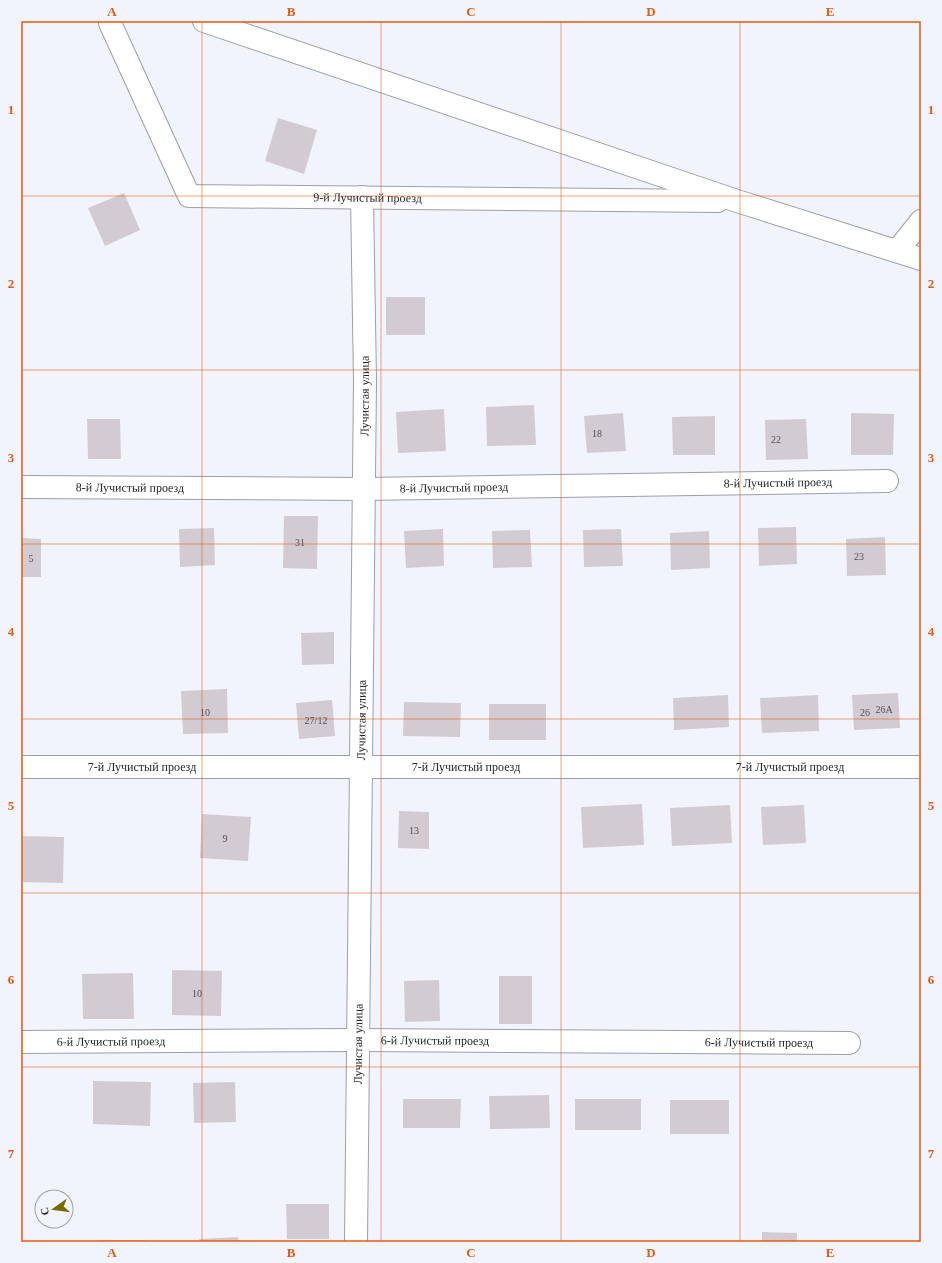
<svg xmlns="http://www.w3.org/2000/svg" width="942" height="1263" font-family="Georgia,serif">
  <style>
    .building { fill: #d2cbd1 }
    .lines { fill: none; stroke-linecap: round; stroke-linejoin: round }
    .minor-casing { stroke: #9d9fa7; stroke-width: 24 }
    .minor { stroke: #fff; stroke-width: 22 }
    .grid { fill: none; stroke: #e8590c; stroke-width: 1; stroke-opacity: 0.55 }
    .labels { text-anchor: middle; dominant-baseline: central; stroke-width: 4; stroke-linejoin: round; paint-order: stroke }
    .number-label { font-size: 10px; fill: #515054 }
    .street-label { font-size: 12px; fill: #26272a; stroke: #f2f4fd }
    .neatline { fill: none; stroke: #e8590c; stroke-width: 1.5 }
    .grid-label { font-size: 13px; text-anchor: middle; font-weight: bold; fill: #e8590c }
  </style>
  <rect width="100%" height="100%" fill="#f2f4fd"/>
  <!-- building -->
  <g class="building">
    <polygon points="278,118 317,130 304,174 265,161"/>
    <polygon points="124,193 140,230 105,246 88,208"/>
    <rect x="386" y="297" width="39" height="38"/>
    <polygon points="534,405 536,445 487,446 486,407"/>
    <polygon points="444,409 446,451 398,453 396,412"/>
    <polygon points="623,413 626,451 587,453 584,416"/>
    <polygon points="851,413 894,414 893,455 851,455"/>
    <polygon points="715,416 715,455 673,455 672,417"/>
    <polygon points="87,419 120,419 121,459 88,459"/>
    <polygon points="806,419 808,459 766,460 765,420"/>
    <polygon points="284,516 318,516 317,569 283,568"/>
    <polygon points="796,527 797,564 759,566 758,528"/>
    <polygon points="214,528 215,565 180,567 179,529"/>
    <polygon points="443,529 444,566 406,568 404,531"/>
    <polygon points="621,529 623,566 584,567 583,530"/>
    <polygon points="530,530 532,567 493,568 492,531"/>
    <polygon points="709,531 710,568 671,570 670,533"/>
    <polygon points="885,537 886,575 847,576 846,539"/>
    <polygon points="21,538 41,539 41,577 21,577"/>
    <polygon points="334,632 334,664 302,665 301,633"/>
    <polygon points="227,689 228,733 183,734 181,691"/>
    <polygon points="898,693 900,728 854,730 852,695"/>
    <polygon points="728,695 729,727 674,730 673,698"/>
    <polygon points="818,695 819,731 762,733 760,698"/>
    <polygon points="332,700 335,736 299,739 296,703"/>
    <polygon points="404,702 461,703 460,737 403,736"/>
    <rect x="489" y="704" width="57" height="36"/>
    <polygon points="642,804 644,845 583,848 581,807"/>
    <polygon points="730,805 732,843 672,846 670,808"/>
    <polygon points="804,805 806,843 763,845 761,807"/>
    <polygon points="399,811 429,812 429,849 398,848"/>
    <polygon points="202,814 251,817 248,861 200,858"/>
    <polygon points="21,836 64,837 63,883 21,882"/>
    <polygon points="172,970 222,971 221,1016 172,1015"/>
    <polygon points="133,973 134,1019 83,1019 82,974"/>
    <rect x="499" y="976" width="33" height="48"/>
    <polygon points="439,980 440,1021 405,1022 404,981"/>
    <polygon points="93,1081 151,1082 150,1126 93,1124"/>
    <polygon points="235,1082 236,1122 194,1123 193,1083"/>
    <polygon points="549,1095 550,1128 490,1129 489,1096"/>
    <polygon points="403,1099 461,1099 460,1128 403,1128"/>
    <rect x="575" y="1099" width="66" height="31"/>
    <rect x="670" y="1100" width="59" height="34"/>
    <polygon points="286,1204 329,1204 329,1239 287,1239"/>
    <polygon points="762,1232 797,1233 797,1242 762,1242"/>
    <polygon points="238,1237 239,1242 199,1242 199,1239"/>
    <rect x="98" y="1240" width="48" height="2"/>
  </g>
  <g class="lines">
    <defs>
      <g id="minor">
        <path id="s1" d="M111,21L110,23L189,196L718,201"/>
        <polyline points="204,21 737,201 921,259"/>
        <polyline points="898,250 921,221"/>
        <path id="s2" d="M21,487L364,489L887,481"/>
        <path id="s3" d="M21,767H921"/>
        <path id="s4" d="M21,1042L358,1040L849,1043"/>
        <path id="s5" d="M356,1242L365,381L362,197"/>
      </g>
    </defs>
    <!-- minor casing -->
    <use href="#minor" class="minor-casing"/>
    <!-- minor -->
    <use href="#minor" class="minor"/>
  </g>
  <!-- grid -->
  <path class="grid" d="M202,21V1242M381,21V1242M561,21V1242M740,21V1242M21,196H921M21,370H921M21,544H921M21,719H921M21,893H921M21,1067H921"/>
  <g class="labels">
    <!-- number labels -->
    <g class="number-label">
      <text x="597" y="433">18</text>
      <text x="776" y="439">22</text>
      <text x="300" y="542">31</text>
      <text x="859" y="556">23</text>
      <text x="31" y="558">5</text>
      <text x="884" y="709">26А</text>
      <text x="205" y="712">10</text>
      <text x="865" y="712">26</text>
      <text x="316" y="720">27/12</text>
      <text x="414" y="830">13</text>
      <text x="225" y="838">9</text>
      <text x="197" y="993">10</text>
    </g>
    <!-- street labels -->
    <g class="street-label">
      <text stroke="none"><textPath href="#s1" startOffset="371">9-й Лучистый проезд</textPath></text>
      <text stroke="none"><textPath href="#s5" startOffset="846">Лучистая улица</textPath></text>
      <text stroke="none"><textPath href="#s2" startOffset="757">8-й Лучистый проезд</textPath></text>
      <text stroke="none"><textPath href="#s2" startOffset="109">8-й Лучистый проезд</textPath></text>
      <text stroke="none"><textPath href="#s2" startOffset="433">8-й Лучистый проезд</textPath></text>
      <text stroke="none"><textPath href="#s5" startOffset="522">Лучистая улица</textPath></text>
      <text stroke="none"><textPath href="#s3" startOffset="121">7-й Лучистый проезд</textPath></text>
      <text stroke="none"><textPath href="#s3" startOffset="445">7-й Лучистый проезд</textPath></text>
      <text stroke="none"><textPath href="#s3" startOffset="769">7-й Лучистый проезд</textPath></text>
      <text stroke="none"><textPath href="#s4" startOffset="414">6-й Лучистый проезд</textPath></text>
      <text stroke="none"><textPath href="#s4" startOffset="90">6-й Лучистый проезд</textPath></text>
      <text stroke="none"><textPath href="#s4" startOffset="738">6-й Лучистый проезд</textPath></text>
      <text stroke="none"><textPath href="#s5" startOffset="198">Лучистая улица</textPath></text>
    </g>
  </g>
  <!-- border -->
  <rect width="942" height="1263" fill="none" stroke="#f2f4fd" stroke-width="44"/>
  <!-- north arrow -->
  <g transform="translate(54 1209) rotate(256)"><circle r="19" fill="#f2f4fd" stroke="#a0a2a9"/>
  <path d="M0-3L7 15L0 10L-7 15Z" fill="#7b6900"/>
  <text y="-6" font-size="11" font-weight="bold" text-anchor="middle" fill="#26272a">С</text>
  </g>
  <rect x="22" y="22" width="898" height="1219" class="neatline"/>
  <g class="grid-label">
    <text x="112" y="16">A</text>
    <text x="291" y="16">B</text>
    <text x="471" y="16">C</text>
    <text x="651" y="16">D</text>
    <text x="830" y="16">E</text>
    <text x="11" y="114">1</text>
    <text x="931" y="114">1</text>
    <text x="11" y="288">2</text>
    <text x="931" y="288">2</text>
    <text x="11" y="462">3</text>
    <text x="931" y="462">3</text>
    <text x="11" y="636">4</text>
    <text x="931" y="636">4</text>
    <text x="11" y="810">5</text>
    <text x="931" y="810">5</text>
    <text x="11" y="984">6</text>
    <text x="931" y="984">6</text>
    <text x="11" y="1158">7</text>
    <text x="931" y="1158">7</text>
    <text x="112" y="1257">A</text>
    <text x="291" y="1257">B</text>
    <text x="471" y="1257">C</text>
    <text x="651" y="1257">D</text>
    <text x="830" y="1257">E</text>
  </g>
</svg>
